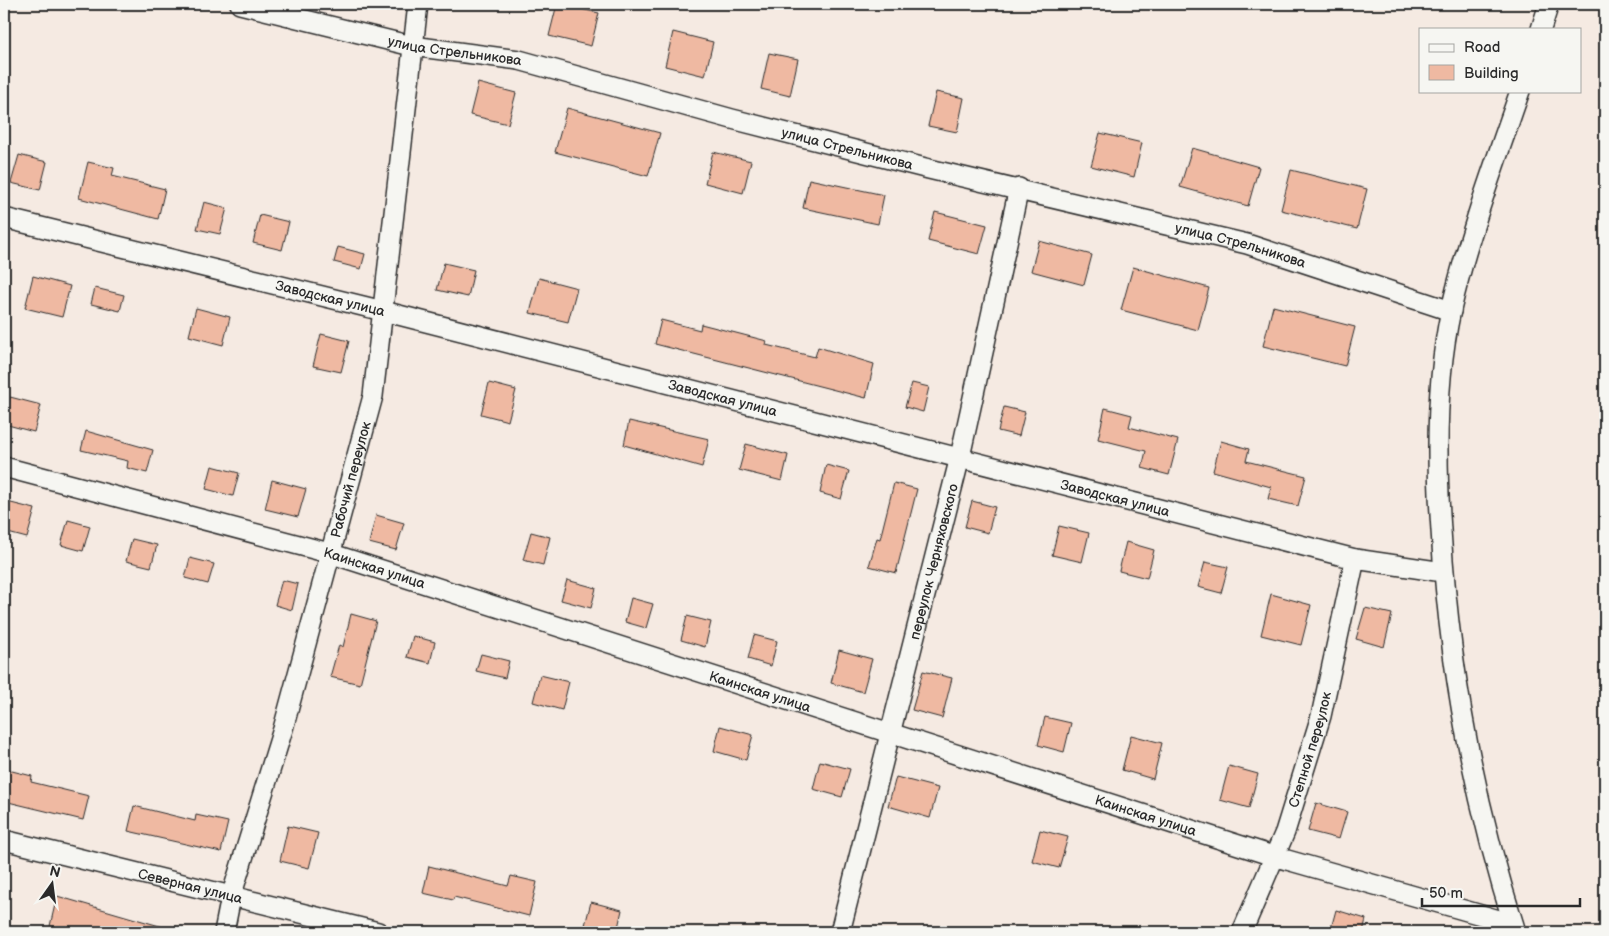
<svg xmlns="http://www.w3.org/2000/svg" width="1609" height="936" font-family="'Balsamiq Sans',sans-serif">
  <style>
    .building { fill: #efb9a2; stroke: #2b2b2b }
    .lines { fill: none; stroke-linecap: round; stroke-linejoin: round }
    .minor-casing { stroke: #2b2b2b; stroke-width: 22 }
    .minor { stroke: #f6f6f2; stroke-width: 19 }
    .labels { text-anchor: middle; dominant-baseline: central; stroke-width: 4; stroke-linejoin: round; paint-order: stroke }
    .street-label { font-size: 14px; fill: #2b2b2b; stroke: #f6f6f2 }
  </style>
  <rect width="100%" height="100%" fill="#f5eae2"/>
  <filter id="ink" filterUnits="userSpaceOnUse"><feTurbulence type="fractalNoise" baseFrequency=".02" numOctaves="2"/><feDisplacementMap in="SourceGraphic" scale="10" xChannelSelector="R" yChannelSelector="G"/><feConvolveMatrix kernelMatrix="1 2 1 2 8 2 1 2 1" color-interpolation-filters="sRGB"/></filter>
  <g filter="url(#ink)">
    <!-- building -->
    <g class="building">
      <polygon points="557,4 599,13 591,46 549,36"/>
      <polygon points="673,32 713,42 705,76 665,66"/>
      <polygon points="769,53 798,59 790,96 761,89"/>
      <polygon points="478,83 516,93 508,124 470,115"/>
      <polygon points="936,92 964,98 957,132 928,126"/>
      <polygon points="567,108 660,133 648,176 555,152"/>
      <polygon points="1100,133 1142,143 1134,177 1091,166"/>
      <polygon points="1192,148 1259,167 1248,206 1180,187"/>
      <polygon points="713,152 751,161 743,193 705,183"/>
      <polygon points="19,155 47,162 40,190 11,183"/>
      <polygon points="88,162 114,168 112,176 165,189 158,219 79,198"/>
      <polygon points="1291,170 1367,189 1357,229 1281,210"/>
      <polygon points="809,179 884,195 878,224 803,208"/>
      <polygon points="204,202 227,208 220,234 197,229"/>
      <polygon points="935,212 987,225 979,254 928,241"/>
      <polygon points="260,215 289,222 282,250 253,243"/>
      <polygon points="1039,241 1092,255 1084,285 1031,271"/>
      <polygon points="338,247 365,254 361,269 334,262"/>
      <polygon points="444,263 474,270 468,297 437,290"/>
      <polygon points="1133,267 1209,288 1198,330 1121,310"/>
      <polygon points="33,276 70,286 62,317 25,308"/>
      <polygon points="539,278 577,288 568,322 530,313"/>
      <polygon points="95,288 124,295 120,311 91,304"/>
      <polygon points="1273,306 1355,327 1345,366 1263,346"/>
      <polygon points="196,308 230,317 223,345 189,336"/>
      <polygon points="661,320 700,330 701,324 767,341 766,345 815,357 818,347 874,364 866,398 655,344"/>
      <polygon points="321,334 349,341 341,372 313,366"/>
      <polygon points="489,383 516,390 508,421 481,414"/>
      <polygon points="912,383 929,387 923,412 905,407"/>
      <polygon points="10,397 41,405 34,432 4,424"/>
      <polygon points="1004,407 1025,412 1019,436 998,431"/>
      <polygon points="1105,408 1132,415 1129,427 1178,440 1169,475 1142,468 1146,451 1098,439"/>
      <polygon points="629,421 709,439 702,467 624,445"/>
      <polygon points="86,431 153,450 147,473 127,468 128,461 81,450"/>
      <polygon points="1221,441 1249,449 1246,461 1306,476 1298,506 1268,499 1271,487 1213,471"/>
      <polygon points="746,444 788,455 782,481 739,470"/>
      <polygon points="826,465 849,471 841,499 820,493"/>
      <polygon points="212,466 239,473 233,496 206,489"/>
      <polygon points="272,480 306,489 298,517 265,509"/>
      <polygon points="894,483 917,489 896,573 869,566 877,538 880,539"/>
      <polygon points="972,501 995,507 988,533 965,527"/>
      <polygon points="7,502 35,509 27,538 4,532 4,515"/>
      <polygon points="376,515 404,523 396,550 369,543"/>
      <polygon points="68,520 90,526 83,551 61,545"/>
      <polygon points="1059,526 1089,533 1082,562 1052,555"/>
      <polygon points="531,532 550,537 543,565 523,560"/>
      <polygon points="132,539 157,545 151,567 126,561"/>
      <polygon points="1126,542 1154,550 1147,578 1119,571"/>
      <polygon points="190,558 214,564 208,584 185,578"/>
      <polygon points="1205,562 1228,567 1221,593 1198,587"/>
      <polygon points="282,580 298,584 292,610 275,605"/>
      <polygon points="567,580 596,588 591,608 561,600"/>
      <polygon points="1271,594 1311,605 1301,645 1261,635"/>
      <polygon points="631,598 653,604 646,628 625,622"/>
      <polygon points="1365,608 1392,614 1384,647 1356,639"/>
      <polygon points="351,614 376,621 360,684 330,677 339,645 343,647"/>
      <polygon points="687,616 711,622 705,647 681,640"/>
      <polygon points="754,635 777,641 771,666 748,659"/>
      <polygon points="413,636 435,642 430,663 407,657"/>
      <polygon points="839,650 872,659 863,692 831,683"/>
      <polygon points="481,654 509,661 505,678 476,671"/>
      <polygon points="923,671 952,678 942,718 912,710"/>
      <polygon points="540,675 569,682 562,710 533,702"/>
      <polygon points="1045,717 1071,723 1064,752 1038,745"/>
      <polygon points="720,726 753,735 746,760 714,751"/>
      <polygon points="1131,735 1162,743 1153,779 1122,770"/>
      <polygon points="820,761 850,769 842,797 813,789"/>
      <polygon points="1229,766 1258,774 1249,808 1220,800"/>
      <polygon points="4,769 32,776 31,782 89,796 83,820 4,801"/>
      <polygon points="896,777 938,788 930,818 888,806"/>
      <polygon points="1316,803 1347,812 1339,839 1308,831"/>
      <polygon points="134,806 195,821 196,815 228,822 221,852 128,831"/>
      <polygon points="288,826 318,833 309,868 280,861"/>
      <polygon points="1040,830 1068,837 1059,868 1032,861"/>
      <polygon points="429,866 508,886 511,876 537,882 529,916 454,897 453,900 423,893"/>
      <polygon points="57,896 163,927 162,932 73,932 50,926"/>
      <polygon points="591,902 622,910 617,932 598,932 584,929"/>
      <polygon points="1336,910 1366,919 1363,932 1330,932"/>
    </g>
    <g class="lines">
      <defs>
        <g id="minor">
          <path id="s1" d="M240,4L412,46L519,60L732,119L929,169L1247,244L1451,311"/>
          <polyline points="1541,29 1549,4"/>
          <path id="s2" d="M4,218L383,311L1355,559L1443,572"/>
          <path id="s3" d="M4,467L329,553L1273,856L1513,924"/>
          <path id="s4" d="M4,840L378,932"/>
          <path id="s5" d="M224,932L231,897L283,729L373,396L418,4"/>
          <path id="s6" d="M840,932L960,457L1019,188"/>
          <path id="s7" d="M1242,932L1285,832L1321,716L1355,559"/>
          <path d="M1516,932C1474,801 1449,667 1441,530C1436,459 1436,379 1451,310C1468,236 1495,163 1520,91"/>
        </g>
      </defs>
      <!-- minor casing -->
      <use href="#minor" class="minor-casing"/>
      <!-- minor -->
      <use href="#minor" class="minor"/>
    </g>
  </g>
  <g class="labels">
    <!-- street labels -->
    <g class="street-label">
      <text stroke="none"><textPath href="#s1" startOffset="220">улица Стрельникова</textPath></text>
      <text stroke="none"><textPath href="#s1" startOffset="625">улица Стрельникова</textPath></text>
      <text stroke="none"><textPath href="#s1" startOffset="1030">улица Стрельникова</textPath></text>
      <text stroke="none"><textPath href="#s2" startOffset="336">Заводская улица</textPath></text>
      <text stroke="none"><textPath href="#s2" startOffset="741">Заводская улица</textPath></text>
      <text stroke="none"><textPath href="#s5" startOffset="470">Рабочий переулок</textPath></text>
      <text stroke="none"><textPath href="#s2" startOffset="1146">Заводская улица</textPath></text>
      <text stroke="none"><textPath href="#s6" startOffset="382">переулок Черняховского</textPath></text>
      <text stroke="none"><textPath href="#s3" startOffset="384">Каинская улица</textPath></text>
      <text stroke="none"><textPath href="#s3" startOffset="789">Каинская улица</textPath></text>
      <text stroke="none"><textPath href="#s7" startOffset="195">Степной переулок</textPath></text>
      <text stroke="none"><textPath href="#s3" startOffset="1194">Каинская улица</textPath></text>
      <text stroke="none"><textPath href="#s4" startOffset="192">Северная улица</textPath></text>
    </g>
  </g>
  <!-- margin -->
  <rect width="1609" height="936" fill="none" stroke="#f6f6f2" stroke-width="20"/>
  <rect x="10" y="10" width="1589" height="916" fill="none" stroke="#2b2b2b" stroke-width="2" filter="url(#ink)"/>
  <!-- legend -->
  <rect x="1419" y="28" width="162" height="65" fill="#f6f6f2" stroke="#a5a5a2"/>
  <rect x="1429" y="44" width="25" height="8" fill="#f6f6f2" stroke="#a5a5a2"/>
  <text x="1464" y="52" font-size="15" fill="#2b2b2b">Road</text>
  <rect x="1429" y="65" width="25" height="15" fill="#efb9a2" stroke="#a5a5a2"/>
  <text x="1464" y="78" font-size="15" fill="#2b2b2b">Building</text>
  <!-- north arrow -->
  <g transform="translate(52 884) rotate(14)" stroke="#f6f6f2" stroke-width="4" paint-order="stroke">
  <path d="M0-4L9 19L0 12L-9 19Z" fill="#2b2b2b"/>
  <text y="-8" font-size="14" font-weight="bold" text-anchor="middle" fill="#2b2b2b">N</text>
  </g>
  <!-- scale -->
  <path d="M1422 898v8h158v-8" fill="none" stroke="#2b2b2b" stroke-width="2.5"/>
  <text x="1429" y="898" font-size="15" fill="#2b2b2b" stroke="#f6f6f2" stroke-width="4" paint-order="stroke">50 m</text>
</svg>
